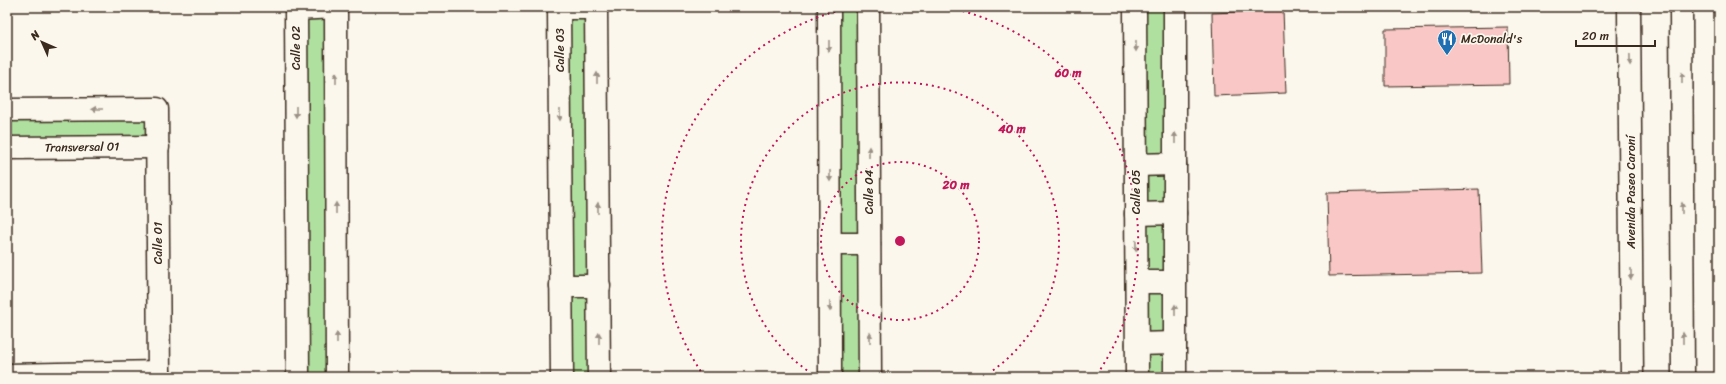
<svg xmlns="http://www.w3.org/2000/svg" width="1726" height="384" font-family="Sriracha,sans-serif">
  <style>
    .green { fill: #b0e0a0; stroke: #76855f }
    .building { fill: #f9c8c6; stroke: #3b2a1e }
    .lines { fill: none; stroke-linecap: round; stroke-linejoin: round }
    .minor-casing { stroke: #3b2a1e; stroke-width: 25 }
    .tertiary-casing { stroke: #3b2a1e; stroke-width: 25 }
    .minor { stroke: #fbf7ec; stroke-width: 22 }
    .tertiary { stroke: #fbf7ec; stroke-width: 22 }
    .oneway { fill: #9b9085 }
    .ring { fill: none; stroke: #c2185b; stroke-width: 2; stroke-dasharray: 2 4 }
    .labels { text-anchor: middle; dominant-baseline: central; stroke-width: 3.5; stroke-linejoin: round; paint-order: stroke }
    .poi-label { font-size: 12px; fill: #3b2a1e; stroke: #fbf7ec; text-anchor: start }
    .street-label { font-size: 12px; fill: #3b2a1e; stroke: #fbf7ec }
    .centre { fill: #c2185b; stroke: #fbf7ec; stroke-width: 2 }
    .ring-label { font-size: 12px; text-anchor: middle; font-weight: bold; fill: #c2185b; stroke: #fbf7ec; stroke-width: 3.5; stroke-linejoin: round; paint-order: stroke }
  </style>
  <rect width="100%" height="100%" fill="#fbf7ec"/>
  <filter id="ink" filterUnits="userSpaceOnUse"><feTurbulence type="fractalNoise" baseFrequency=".025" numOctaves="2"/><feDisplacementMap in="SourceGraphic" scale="8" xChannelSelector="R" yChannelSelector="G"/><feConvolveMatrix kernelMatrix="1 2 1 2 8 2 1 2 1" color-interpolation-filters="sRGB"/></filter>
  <g filter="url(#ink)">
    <!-- green -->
    <g class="green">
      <polygon points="336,7 337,377 298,377 296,9"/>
      <polygon points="829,7 868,7 870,377 830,377"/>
      <polygon points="1135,7 1175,7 1175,377 1137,377"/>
      <polygon points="559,8 596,8 599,377 562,377"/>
      <polygon points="157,109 158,146 7,148 7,110"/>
    </g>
    <!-- building -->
    <g class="building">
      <polygon points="1283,10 1286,93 1214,96 1212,13"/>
      <polygon points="1508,27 1509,84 1385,86 1385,29"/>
      <polygon points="1479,189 1482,273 1329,276 1327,193"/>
    </g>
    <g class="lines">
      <defs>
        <g id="minor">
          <polyline points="829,7 830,377"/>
          <polyline points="868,7 870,377"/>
          <polyline points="1135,7 1137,377"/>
          <polyline points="7,110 157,109 159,377"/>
          <polyline points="7,148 158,147"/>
          <polyline points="1136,165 1175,164"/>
          <polyline points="1136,214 1175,213"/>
          <polyline points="830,244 869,244"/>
          <polyline points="1137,282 1175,282"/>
          <polyline points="561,286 599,286"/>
          <polyline points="1137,344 1175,343"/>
          <polyline points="7,375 159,372"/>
          <polyline points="298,377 296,9 336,7 337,377"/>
          <polyline points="562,377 559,8 596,8 599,377"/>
          <polyline points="1175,377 1175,7"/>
        </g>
        <g id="tertiary">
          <polyline points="1629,7 1632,377"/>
          <polyline points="1681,7 1683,377"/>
        </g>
      </defs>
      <!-- minor casing -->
      <use href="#minor" class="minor-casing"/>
      <!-- tertiary casing -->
      <use href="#tertiary" class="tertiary-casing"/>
      <!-- minor -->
      <use href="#minor" class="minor"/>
      <!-- tertiary -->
      <use href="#tertiary" class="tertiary"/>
    </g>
    <!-- one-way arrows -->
    <defs><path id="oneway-solid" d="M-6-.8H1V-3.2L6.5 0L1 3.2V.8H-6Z"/></defs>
    <g class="oneway">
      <use href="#oneway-solid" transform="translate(829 46) rotate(90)"/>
      <use href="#oneway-solid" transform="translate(1136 46) rotate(90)"/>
      <use href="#oneway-solid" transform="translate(1630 60) rotate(89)"/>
      <use href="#oneway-solid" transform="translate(336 78) rotate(-90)"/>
      <use href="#oneway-solid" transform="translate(597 78) rotate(-90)"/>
      <use href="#oneway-solid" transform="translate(1682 78) rotate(-90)"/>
      <use href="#oneway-solid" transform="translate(97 109) rotate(180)"/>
      <use href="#oneway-solid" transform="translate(296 112) rotate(90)"/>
      <use href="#oneway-solid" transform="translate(560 115) rotate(90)"/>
      <use href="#oneway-solid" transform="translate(1175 138) rotate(-90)"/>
      <use href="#oneway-solid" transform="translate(869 152) rotate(-90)"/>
      <use href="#oneway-solid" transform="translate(830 176) rotate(90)"/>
      <use href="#oneway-solid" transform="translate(336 208) rotate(-90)"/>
      <use href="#oneway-solid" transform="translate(598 208) rotate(-90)"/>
      <use href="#oneway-solid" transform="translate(1682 208) rotate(-90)"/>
      <use href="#oneway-solid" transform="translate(1136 246) rotate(89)"/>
      <use href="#oneway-solid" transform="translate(1631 274) rotate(90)"/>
      <use href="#oneway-solid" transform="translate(830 306) rotate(90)"/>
      <use href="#oneway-solid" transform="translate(1175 310) rotate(-90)"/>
      <use href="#oneway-solid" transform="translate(337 338) rotate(-90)"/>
      <use href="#oneway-solid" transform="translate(599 338) rotate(-90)"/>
      <use href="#oneway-solid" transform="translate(870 338) rotate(-90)"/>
      <use href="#oneway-solid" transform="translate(1683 338) rotate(-90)"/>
    </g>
  </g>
  <!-- distance rings -->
  <g class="ring">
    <circle cx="900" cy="241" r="79"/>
    <path d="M817 377A159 159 0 1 1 983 377"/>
    <path d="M704 376A238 238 0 0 1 855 7M945 7A238 238 0 0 1 1096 376"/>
  </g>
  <!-- icons -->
  <defs>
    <symbol id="restaurant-pin" viewBox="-11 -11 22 30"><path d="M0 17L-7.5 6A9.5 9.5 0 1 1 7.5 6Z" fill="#1f6fb2" stroke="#fbf7ec"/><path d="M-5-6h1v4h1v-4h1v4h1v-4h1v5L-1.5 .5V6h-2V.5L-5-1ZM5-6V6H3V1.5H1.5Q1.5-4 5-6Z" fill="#fff"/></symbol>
  </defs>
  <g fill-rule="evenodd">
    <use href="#restaurant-pin" x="1436" y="28" width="22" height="30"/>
  </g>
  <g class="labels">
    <!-- poi labels -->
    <g class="poi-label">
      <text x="1461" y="39">McDonald's</text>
    </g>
    <!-- street labels -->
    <g class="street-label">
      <text transform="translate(296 48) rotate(-90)">Calle 02</text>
      <text transform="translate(560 50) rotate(-90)">Calle 03</text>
      <text transform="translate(82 147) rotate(-1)">Transversal 01</text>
      <text transform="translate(869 192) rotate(-90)">Calle 04</text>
      <text transform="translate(1136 192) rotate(-90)">Calle 05</text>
      <text transform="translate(1631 192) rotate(-90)">Avenida Paseo Caroní</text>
      <text transform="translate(158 243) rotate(-90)">Calle 01</text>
    </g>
  </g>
  <circle cx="900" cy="241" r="6" class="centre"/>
  <g class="ring-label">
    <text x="1068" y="77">60 m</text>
    <text x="1012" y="133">40 m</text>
    <text x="956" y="189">20 m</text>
  </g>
  <!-- margin -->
  <rect width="1726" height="384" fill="none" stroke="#fbf7ec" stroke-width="24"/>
  <rect x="12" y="12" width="1702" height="360" fill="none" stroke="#3b2a1e" stroke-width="1.5" filter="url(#ink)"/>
  <!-- north arrow -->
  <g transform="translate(42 42) rotate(315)" stroke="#fbf7ec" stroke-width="3" paint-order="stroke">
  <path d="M0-3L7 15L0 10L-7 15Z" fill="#3b2a1e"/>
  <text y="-6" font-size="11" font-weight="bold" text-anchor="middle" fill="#3b2a1e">N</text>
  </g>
  <!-- scale -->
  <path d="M1576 40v6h79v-6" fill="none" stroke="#3b2a1e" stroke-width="2"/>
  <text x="1582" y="40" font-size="12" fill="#3b2a1e" stroke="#fbf7ec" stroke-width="3" paint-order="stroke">20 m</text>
</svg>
